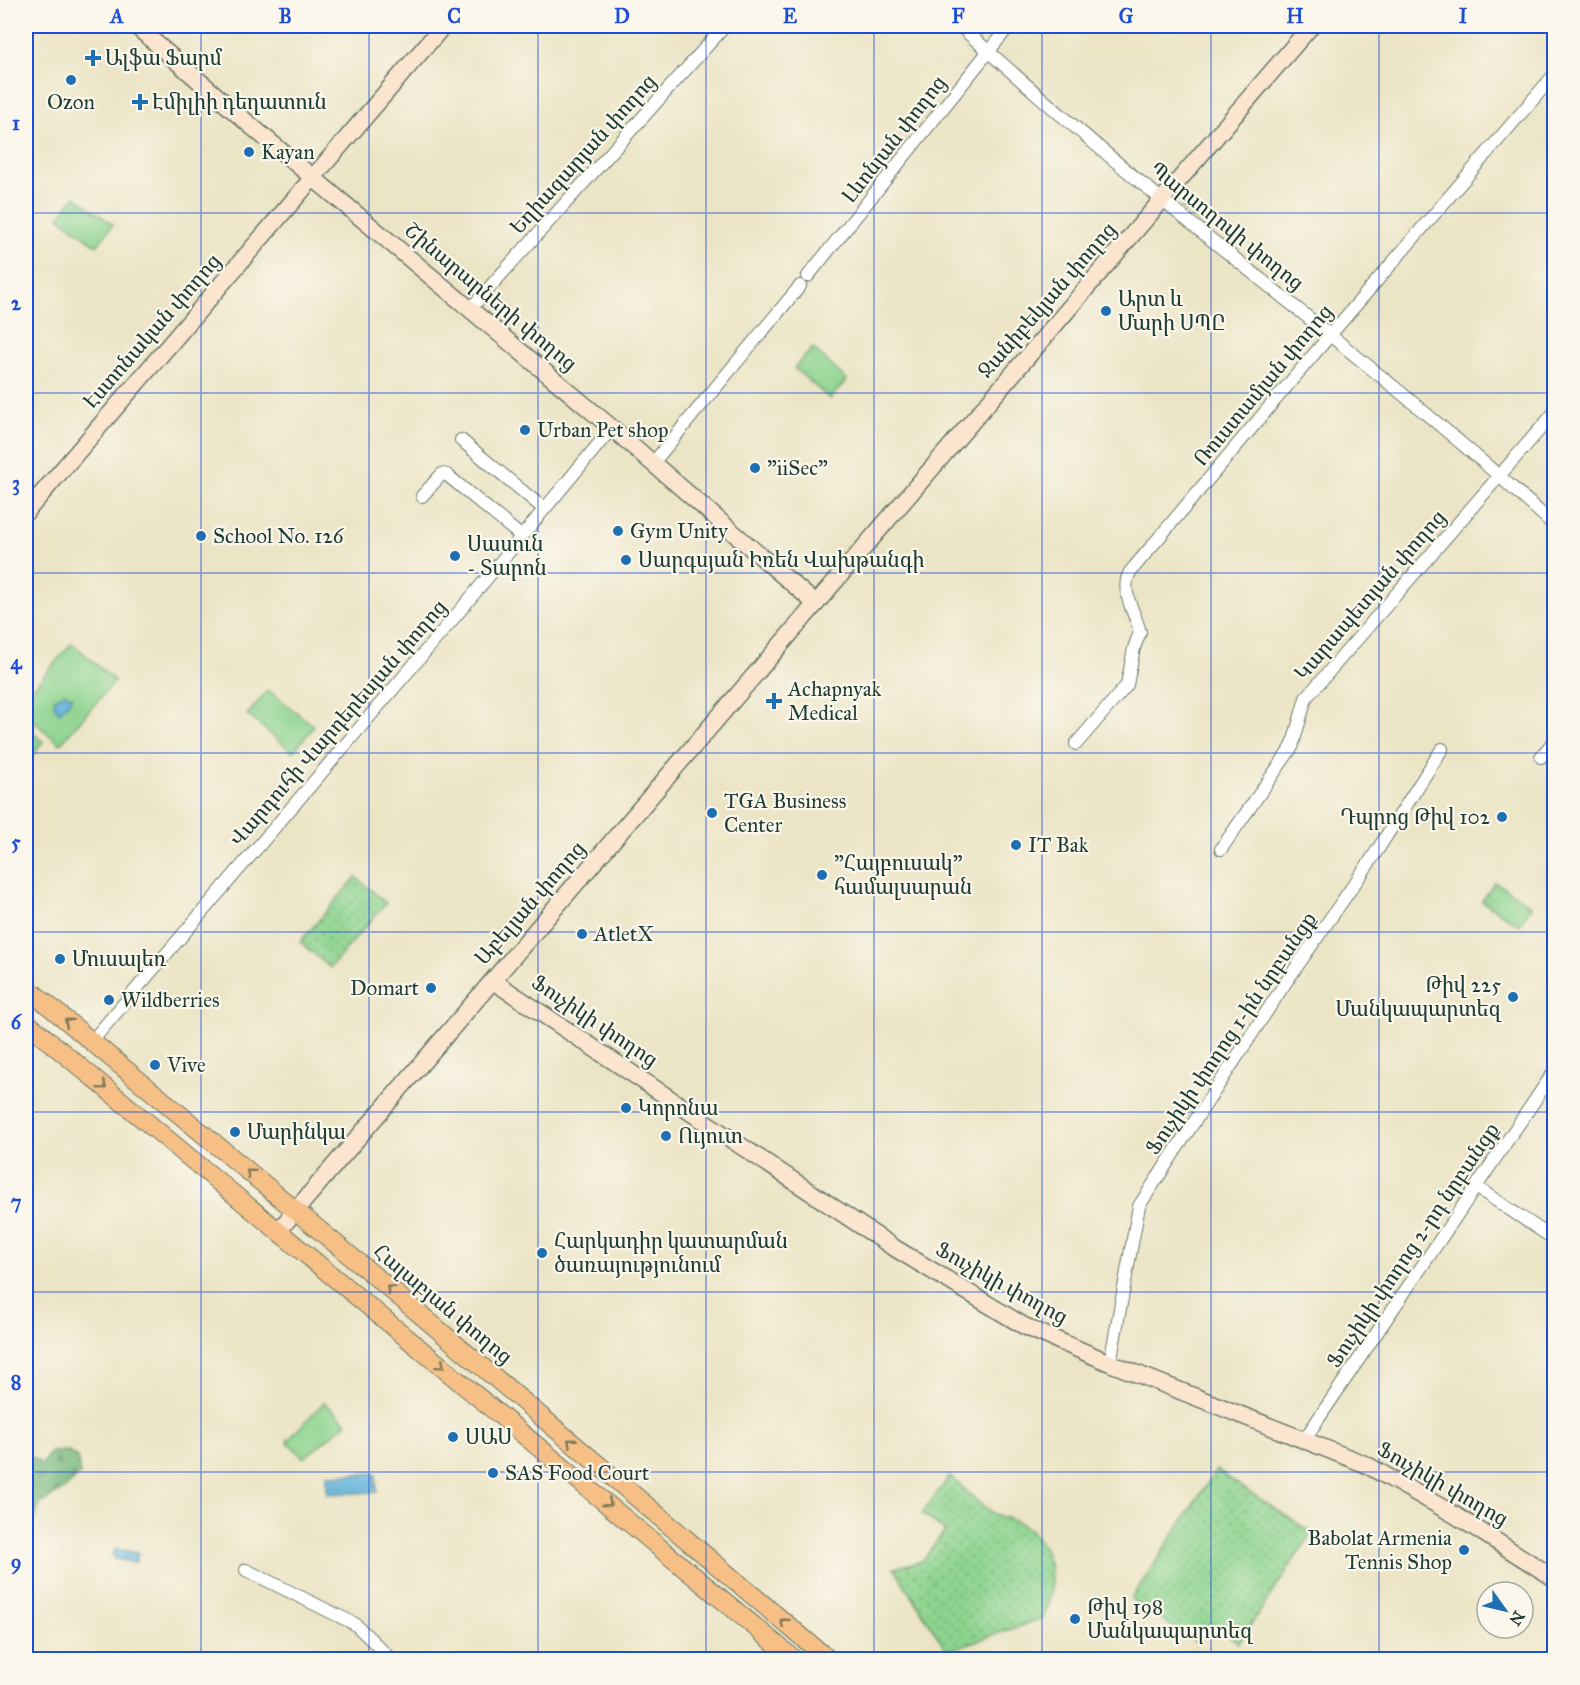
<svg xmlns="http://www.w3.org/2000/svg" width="1580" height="1685" font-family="'IM FELL Great Primer','Noto Serif Armenian',serif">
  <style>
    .green { fill: #8cd38e; stroke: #568861; stroke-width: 1.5 }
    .forest { fill: url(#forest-firs); stroke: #487956; stroke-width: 1.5 }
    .park { fill: url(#park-dots); stroke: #568861; stroke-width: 1.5 }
    .water { fill: url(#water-ripples); stroke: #3e7686; stroke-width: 1.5 }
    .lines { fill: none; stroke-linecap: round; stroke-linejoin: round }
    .street-casing { stroke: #667767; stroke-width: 14 }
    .secondary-casing { stroke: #667767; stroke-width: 19 }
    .primary-casing { stroke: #667767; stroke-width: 20 }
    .street { stroke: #fff; stroke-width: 12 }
    .secondary { stroke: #fbe5cf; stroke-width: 16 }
    .primary { stroke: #f5bf86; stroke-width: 18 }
    .oneway { stroke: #7f7859 }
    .grid { fill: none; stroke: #1d4ed8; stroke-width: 1.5; stroke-opacity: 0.55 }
    .poi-dot { fill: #1f6fb2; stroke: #fbf7ec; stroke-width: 2 }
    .labels { text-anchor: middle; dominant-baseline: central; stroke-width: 4.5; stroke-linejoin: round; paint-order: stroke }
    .poi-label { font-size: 21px; fill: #1f3d34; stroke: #fbf7ec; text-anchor: start }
    .street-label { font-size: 21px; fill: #1f3d34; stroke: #fbf7ec }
    .neatline { fill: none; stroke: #1d4ed8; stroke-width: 2 }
    .grid-label { font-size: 20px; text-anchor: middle; font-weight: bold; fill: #1d4ed8 }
  </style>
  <defs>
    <pattern id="forest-firs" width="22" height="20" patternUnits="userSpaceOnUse" patternTransform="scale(1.5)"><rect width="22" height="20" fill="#71b579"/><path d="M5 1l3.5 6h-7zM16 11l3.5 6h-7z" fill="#5c9464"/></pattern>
    <pattern id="park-dots" width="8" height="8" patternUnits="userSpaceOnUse" patternTransform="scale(1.5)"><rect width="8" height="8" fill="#8cd38e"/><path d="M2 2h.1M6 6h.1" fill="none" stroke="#72ac75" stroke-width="1.8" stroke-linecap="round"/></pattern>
    <pattern id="water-ripples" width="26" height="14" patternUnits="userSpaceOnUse" patternTransform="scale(1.5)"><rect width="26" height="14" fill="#5eb0d9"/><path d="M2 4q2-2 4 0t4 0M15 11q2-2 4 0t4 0" fill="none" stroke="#4d90b1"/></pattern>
  </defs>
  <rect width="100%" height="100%" fill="#fbf7ec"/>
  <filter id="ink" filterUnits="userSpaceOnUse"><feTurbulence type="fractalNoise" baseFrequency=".0167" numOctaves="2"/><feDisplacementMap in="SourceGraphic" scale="12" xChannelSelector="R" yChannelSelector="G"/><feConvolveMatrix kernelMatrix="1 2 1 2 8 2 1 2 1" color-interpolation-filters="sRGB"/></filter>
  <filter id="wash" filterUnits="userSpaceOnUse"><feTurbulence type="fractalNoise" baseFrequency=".008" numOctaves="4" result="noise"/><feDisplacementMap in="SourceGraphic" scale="24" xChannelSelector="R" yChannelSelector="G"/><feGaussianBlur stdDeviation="1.35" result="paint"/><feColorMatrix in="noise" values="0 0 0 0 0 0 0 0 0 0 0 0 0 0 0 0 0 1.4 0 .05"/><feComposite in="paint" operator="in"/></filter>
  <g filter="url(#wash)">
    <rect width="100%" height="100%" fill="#ebe4c5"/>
    <!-- green -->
    <g class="green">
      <polygon points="75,196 113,225 97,246 59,217"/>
      <polygon points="813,348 847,380 830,399 794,368"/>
      <polygon points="72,643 115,681 60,744 26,715 26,696"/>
      <polygon points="268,690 314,726 293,752 247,715"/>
      <polygon points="26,726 43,742 26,764"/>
      <polygon points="1495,882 1532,906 1519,925 1482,901"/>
      <polygon points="324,1402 347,1423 304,1458 287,1441"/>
    </g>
    <!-- forest -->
    <g class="forest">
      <polygon points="1185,202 1203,217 1199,222 1181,207"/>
      <polygon points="67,1451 78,1458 80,1474 66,1488 40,1504 31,1529 26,1529 26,1456 30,1456 42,1464 50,1452"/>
    </g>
    <!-- park -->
    <g class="park">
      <polygon points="356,877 386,903 330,968 300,942"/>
      <polygon points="1216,1470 1312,1533 1239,1643 1210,1624 1197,1643 1131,1599"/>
      <path d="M950,1476C963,1486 979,1505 993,1513C1002,1518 1013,1519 1023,1525C1054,1547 1057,1585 1043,1618L947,1651L894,1568L922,1561L945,1531L922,1513Z"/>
    </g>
    <!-- water -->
    <g class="water">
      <polygon points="64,693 73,697 59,713 54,705 55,699"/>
      <polygon points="376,1473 377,1492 327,1494 327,1475"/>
      <polygon points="116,1549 138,1553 136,1563 114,1559 112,1554"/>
    </g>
  </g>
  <g filter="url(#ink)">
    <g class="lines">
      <defs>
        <g id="street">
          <path d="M960,26C1030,89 1103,152 1177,212C1304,315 1434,415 1554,525"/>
          <polyline points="808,276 1009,26"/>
          <polyline points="470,309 725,26"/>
          <polyline points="461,440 544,509"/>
          <polyline points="653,463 800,286"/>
          <polyline points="422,496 442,474 447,475 522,537"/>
          <path d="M1076,744L1127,685L1134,648L1140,632C1136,614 1119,591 1130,572L1331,334L1554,75"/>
          <polyline points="1541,757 1554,741"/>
          <polyline points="1221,849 1292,747 1306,698 1554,413"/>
          <polyline points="91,1042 453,619 612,428"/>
          <polyline points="1476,1187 1554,1239"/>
          <polyline points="1110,1363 1139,1206 1286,982 1371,860 1442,749"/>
          <polyline points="1304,1440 1554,1072"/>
          <polyline points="246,1570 355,1624 392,1660"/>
        </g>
        <g id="secondary">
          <polyline points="136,26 250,125 612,428 816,604"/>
          <polyline points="26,512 443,26"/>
          <polyline points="493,981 893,1247 1024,1326 1110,1363 1367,1465 1455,1515 1554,1578"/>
          <polyline points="278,1231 1311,26"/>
        </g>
        <g id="primary">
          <polyline points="26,987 389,1288 829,1660"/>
          <polyline points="26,1022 795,1660"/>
        </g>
      </defs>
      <!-- street casing -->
      <use href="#street" class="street-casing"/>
      <!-- secondary casing -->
      <use href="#secondary" class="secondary-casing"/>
      <!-- primary casing -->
      <use href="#primary" class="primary-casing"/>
      <!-- street -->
      <use href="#street" class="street"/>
      <!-- secondary -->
      <use href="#secondary" class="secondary"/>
      <!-- primary -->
      <use href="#primary" class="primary"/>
    </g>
    <!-- one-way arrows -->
    <defs><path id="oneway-chevron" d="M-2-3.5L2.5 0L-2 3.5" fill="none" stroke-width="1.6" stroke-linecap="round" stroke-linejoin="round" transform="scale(1.5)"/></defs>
    <g class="oneway">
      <use href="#oneway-chevron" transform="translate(68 1022) rotate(-140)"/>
      <use href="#oneway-chevron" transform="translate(103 1086) rotate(40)"/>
      <use href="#oneway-chevron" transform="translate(250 1173) rotate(-140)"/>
      <use href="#oneway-chevron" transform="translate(390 1289) rotate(-140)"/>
      <use href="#oneway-chevron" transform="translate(441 1365) rotate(40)"/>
      <use href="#oneway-chevron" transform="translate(571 1442) rotate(-140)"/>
      <use href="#oneway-chevron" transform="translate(608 1503) rotate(40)"/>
      <use href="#oneway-chevron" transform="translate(784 1622) rotate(-140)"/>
    </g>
  </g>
  <!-- grid -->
  <path class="grid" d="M201,26V1660M369,26V1660M538,26V1660M706,26V1660M874,26V1660M1042,26V1660M1211,26V1660M1379,26V1660M26,213H1554M26,393H1554M26,573H1554M26,753H1554M26,932H1554M26,1112H1554M26,1292H1554M26,1472H1554"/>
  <!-- markers -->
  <g class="poi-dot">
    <path d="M90 49h6v6h6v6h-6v6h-6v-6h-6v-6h6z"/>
    <circle cx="71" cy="80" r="6"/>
    <path d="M137 93h6v6h6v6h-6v6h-6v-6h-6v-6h6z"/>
    <circle cx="249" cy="152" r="6"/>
    <circle cx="1106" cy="311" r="6"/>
    <circle cx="525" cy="430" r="6"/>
    <circle cx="755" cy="468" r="6"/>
    <circle cx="618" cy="531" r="6"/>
    <circle cx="201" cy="536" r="6"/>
    <circle cx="455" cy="556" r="6"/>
    <circle cx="626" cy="560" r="6"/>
    <path d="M771 692h6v6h6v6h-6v6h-6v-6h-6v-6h6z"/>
    <circle cx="712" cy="813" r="6"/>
    <circle cx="1502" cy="817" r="6"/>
    <circle cx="1016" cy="845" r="6"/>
    <circle cx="822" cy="875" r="6"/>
    <circle cx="582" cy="934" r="6"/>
    <circle cx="60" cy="959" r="6"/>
    <circle cx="431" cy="988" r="6"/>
    <circle cx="1513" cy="997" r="6"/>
    <circle cx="109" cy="1000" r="6"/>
    <circle cx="155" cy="1065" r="6"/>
    <circle cx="626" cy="1108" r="6"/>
    <circle cx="235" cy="1132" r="6"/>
    <circle cx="666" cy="1136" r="6"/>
    <circle cx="542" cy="1253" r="6"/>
    <circle cx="453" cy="1437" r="6"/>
    <circle cx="493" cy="1473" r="6"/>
    <circle cx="1464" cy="1550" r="6"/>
    <circle cx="1075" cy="1619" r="6"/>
  </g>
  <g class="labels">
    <!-- poi labels -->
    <g class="poi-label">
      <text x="105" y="58">Ալֆա Ֆարմ</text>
      <text x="71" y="102" text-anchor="middle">Ozon</text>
      <text x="152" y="102">Էմիլիի դեղատուն</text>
      <text x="261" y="152">Kayan</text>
      <text x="1118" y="299">Արտ և<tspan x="1118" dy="24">Մարի ՍՊԸ</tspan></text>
      <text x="537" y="430">Urban Pet shop</text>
      <text x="767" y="468">"iiSec"</text>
      <text x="630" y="531">Gym Unity</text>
      <text x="213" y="536">School No. 126</text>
      <text x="467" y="544">Սասուն<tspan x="467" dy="24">- Տարոն</tspan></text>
      <text x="638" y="560">Սարգսյան Իռեն Վախթանգի</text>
      <text x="788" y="689">Achapnyak<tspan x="788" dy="24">Medical</tspan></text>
      <text x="724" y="801">TGA Business<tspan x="724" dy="24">Center</tspan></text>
      <text x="1490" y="817" text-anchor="end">Դպրոց Թիվ 102</text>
      <text x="1028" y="845">IT Bak</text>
      <text x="834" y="863">"Հայբուսակ"<tspan x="834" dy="24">համալսարան</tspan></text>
      <text x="594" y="934">AtletX</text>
      <text x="72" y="959">Մուսալեռ</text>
      <text x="1501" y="985" text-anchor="end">Թիվ 225<tspan x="1501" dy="24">Մանկապարտեզ</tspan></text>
      <text x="419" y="988" text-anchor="end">Domart</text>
      <text x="121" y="1000">Wildberries</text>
      <text x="167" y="1065">Vive</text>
      <text x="638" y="1108">Կորոնա</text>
      <text x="247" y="1132">Մարինկա</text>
      <text x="678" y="1136">Ույուտ</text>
      <text x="554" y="1241">Հարկադիր կատարման<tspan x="554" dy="24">ծառայությունում</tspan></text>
      <text x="465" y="1437">ՍԱՍ</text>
      <text x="505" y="1473">SAS Food Court</text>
      <text x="1452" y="1538" text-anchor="end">Babolat Armenia<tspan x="1452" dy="24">Tennis Shop</tspan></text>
      <text x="1087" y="1607">Թիվ 198<tspan x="1087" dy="24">Մանկապարտեզ</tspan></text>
    </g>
    <!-- street labels -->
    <g class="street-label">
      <text transform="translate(894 139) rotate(-52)">Լևոնյան փողոց</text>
      <text transform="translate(583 154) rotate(-48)">Եղիազարյան փողոց</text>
      <text transform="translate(1227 226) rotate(39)">Պարսողովի փողոց</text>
      <text transform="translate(491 297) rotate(40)">Շինարարների փողոց</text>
      <text transform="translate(1047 300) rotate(-49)">Ջանիբեկյան փողոց</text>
      <text transform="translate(152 331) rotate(-49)">Էստոնական փողոց</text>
      <text transform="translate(1263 385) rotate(-50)">Ռուստամյան փողոց</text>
      <text transform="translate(1370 595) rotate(-49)">Կարապետյան փողոց</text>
      <text transform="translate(338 723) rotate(-49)">Վարդուհի Վարդերեսյան փողոց</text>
      <text transform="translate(530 903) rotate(-49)">Աբելյան փողոց</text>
      <text transform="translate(595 1021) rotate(34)">Ֆուչիկի փողոց</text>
      <text transform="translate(1231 1033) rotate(-56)">Ֆուչիկի փողոց 1-ին նրբանցք</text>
      <text transform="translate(1413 1245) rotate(-56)">Ֆուչիկի փողոց 2-րդ նրբանցք</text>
      <text transform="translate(1002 1283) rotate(29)">Ֆուչիկի փողոց</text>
      <text transform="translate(443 1304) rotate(40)">Հալաբյան փողոց</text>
      <text transform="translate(1443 1484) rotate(30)">Ֆուչիկի փողոց</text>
    </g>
  </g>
  <!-- margin -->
  <rect width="1580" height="1685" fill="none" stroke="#fbf7ec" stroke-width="66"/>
  <!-- north arrow -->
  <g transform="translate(1505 1610) rotate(124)"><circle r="28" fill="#fbf7ec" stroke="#a3ada2" stroke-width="1.5"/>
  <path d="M0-4.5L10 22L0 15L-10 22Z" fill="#1f6fb2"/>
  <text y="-9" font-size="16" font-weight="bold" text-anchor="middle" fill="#1f3d34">N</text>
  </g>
  <rect x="33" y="33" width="1514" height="1619" class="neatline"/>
  <g class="grid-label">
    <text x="117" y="23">A</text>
    <text x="285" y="23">B</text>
    <text x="454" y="23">C</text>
    <text x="622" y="23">D</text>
    <text x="790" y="23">E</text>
    <text x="958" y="23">F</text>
    <text x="1126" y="23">G</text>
    <text x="1295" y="23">H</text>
    <text x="1463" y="23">I</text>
    <text x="16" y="130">1</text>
    <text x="16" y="310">2</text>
    <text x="16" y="490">3</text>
    <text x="16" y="669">4</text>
    <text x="16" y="849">5</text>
    <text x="16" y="1029">6</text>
    <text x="16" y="1209">7</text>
    <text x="16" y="1389">8</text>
    <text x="16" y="1569">9</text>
  </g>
</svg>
